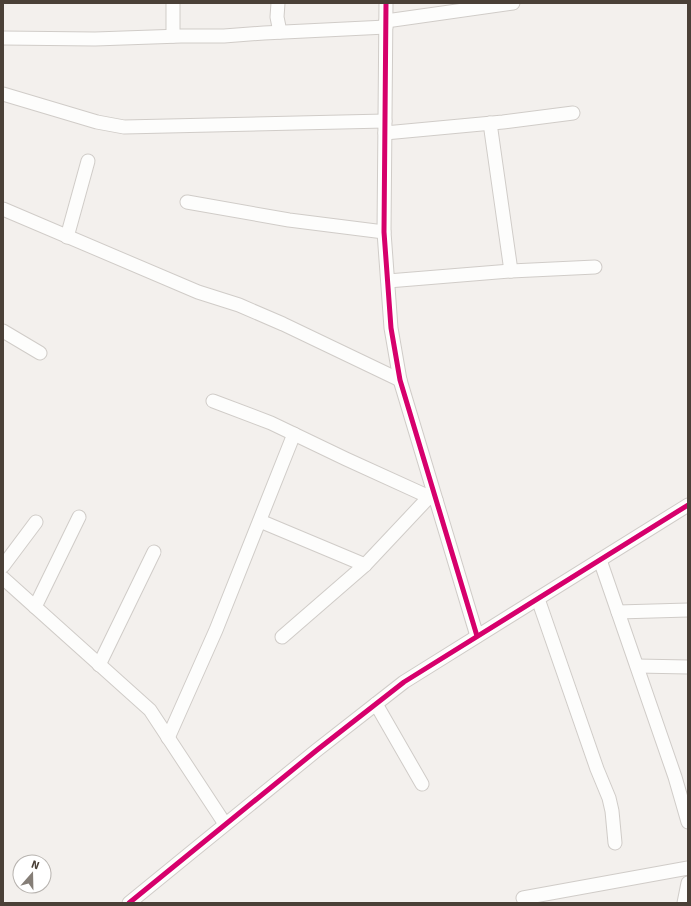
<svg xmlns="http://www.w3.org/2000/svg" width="691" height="906" font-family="Signika,sans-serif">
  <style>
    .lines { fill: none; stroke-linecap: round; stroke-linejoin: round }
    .street-casing { stroke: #d0ccc8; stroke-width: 15 }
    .street { stroke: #fdfdfc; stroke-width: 13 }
    .cycleway-casing { stroke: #fff; stroke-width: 8 }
    .cycleway { stroke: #d6006c; stroke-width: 5 }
  </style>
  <rect width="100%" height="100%" fill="#f3f0ed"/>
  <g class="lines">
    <defs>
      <g id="street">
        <polyline points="173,3 173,36"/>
        <polyline points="278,3 277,17 280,32"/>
        <polyline points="386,3 384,232 391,328 400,380 477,636"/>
        <polyline points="386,21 513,3"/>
        <polyline points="3,38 95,39 181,36 224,36 264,33 386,27"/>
        <polyline points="3,94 97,122 124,127 385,121"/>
        <polyline points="490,123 511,271"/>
        <polyline points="385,133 503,122 573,113"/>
        <polyline points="187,202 289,220 384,232"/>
        <polyline points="3,209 198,292 239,305 283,324 400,380"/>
        <polyline points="67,237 88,161"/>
        <polyline points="388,281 511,271 595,267"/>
        <polyline points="3,331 40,353"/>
        <polyline points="213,401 271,423 346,459 436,500"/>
        <polyline points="260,521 365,565"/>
        <polyline points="600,560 675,777 688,822"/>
        <polyline points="3,566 36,522"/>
        <polyline points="3,578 150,710 225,824"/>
        <polyline points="538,599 597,769 609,798 612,811 615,843"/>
        <polyline points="35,607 79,517"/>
        <polyline points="618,612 688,610"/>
        <polyline points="282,637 365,565 429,497"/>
        <polyline points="99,665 154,552"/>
        <polyline points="637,666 688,667"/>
        <polyline points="376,704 422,784"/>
        <polyline points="168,738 216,630 294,434"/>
        <polyline points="523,898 688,868"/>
        <polyline points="129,903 194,850 317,750 404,682 688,505"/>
        <polyline points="684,903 688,883"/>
      </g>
    </defs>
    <!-- street casing -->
    <use href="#street" class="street-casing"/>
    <!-- street -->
    <use href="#street" class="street"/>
    <defs>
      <g id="cycleway">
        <polyline points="386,3 384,232 391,328 400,380 477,636"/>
        <polyline points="129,903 194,850 317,750 404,682 688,505"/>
      </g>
    </defs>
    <!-- cycleway casing -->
    <use href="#cycleway" class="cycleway-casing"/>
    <!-- cycleway -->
    <use href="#cycleway" class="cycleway"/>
  </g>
  <!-- border -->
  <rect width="691" height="906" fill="none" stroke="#4a4037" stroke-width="8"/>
  <!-- north arrow -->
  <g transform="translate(32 874) rotate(20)"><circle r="19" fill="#ffffff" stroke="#b7b3af"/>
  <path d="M0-3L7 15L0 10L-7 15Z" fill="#857e77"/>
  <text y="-6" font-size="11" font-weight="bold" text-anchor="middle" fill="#4a4037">N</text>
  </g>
</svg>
